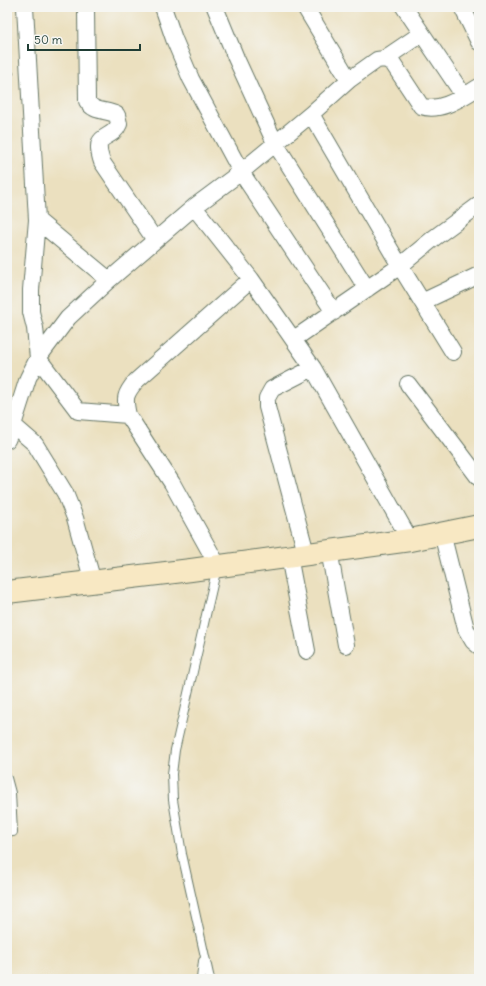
<svg xmlns="http://www.w3.org/2000/svg" width="486" height="986" font-family="Delius,sans-serif">
	<rect width="100%" height="100%" fill="#f6f6f2"/>
	<filter id="ink" filterUnits="userSpaceOnUse"><feTurbulence type="fractalNoise" baseFrequency=".025" numOctaves="2"/><feDisplacementMap in="SourceGraphic" scale="8" xChannelSelector="R" yChannelSelector="G"/><feConvolveMatrix kernelMatrix="1 2 1 2 8 2 1 2 1" color-interpolation-filters="sRGB"/></filter>
	<filter id="wash" filterUnits="userSpaceOnUse"><feTurbulence type="fractalNoise" baseFrequency=".012" numOctaves="4" result="noise"/><feDisplacementMap in="SourceGraphic" scale="16" xChannelSelector="R" yChannelSelector="G"/><feGaussianBlur stdDeviation="0.9" result="paint"/><feColorMatrix in="noise" values="0 0 0 0 0 0 0 0 0 0 0 0 0 0 0 0 0 1.4 0 .05"/><feComposite in="paint" operator="in"/></filter>
	<g filter="url(#wash)">
		<rect width="100%" height="100%" fill="#ebe0bf"/>
	</g>
	<g filter="url(#ink)">
		<g fill="none" stroke-linecap="round" stroke-linejoin="round">
			<defs>
				<path id="lane" d="M7,778L11,793L13,832
					M201,979L203,961
					M210,979L182,854L173,800L172,774L175,750L217,567"/>
				<path id="street" d="M25,7L37,220L31,290V312L35,328L38,358L78,411L128,415
					M86,7L87,101C94,113 106,109 117,115L119,124C112,142 91,130 102,162L155,240
					M163,7L174,39L191,79L241,172L334,312
					M215,7L236,58L275,143L367,289
					M305,7L349,80
					M404,7L464,96
					M462,7L479,42
					M384,59L421,34
					M311,114L400,266L453,352
					M194,207L251,279L313,368L410,540
					M37,220L109,280
					M422,302L479,275
					M294,339L400,266L434,238L479,205
					M408,384L479,478
					M13,425L35,444L65,493L75,518L93,582
					M7,440L13,425L28,378L38,358L68,318L109,280L194,207L241,172L311,114L349,80L377,60L384,59L392,62L421,106C441,113 462,97 479,87
					M442,533L466,629L473,641L479,646
					M329,550L346,645
					M306,553L267,407V398L272,389L313,368
					M289,556L307,651
					M218,566L172,483L128,415C124,398 125,394 136,381L251,279"/>
				<path id="secondary" d="M7,592L191,570L410,540L479,526"/>
			</defs>
			<!-- lane casing -->
			<use href="#lane" stroke="#667665" stroke-width="10"/>
			<!-- street casing -->
			<use href="#street" stroke="#667665" stroke-width="18"/>
			<!-- secondary casing -->
			<use href="#secondary" stroke="#667665" stroke-width="24"/>
			<!-- path -->
			<path stroke="#667665" stroke-width="2.5" stroke-dasharray="3 3" stroke-linecap="butt" d="M7,74L14,73"/>
			<!-- lane -->
			<use href="#lane" stroke="#fff" stroke-width="8"/>
			<!-- street -->
			<use href="#street" stroke="#fff" stroke-width="16"/>
			<!-- secondary -->
			<use href="#secondary" stroke="#f8e8c3" stroke-width="22"/>
		</g>
	</g>
	<!-- margin -->
	<rect width="486" height="986" fill="none" stroke="#f6f6f2" stroke-width="24"/>
	<!-- scale -->
	<path d="M28 44v6h112v-6" fill="none" stroke="#1f3d34" stroke-width="2"/>
	<text x="34" y="44" font-size="12" fill="#1f3d34" stroke="#f6f6f2" stroke-width="3" paint-order="stroke">50 m</text>
</svg>
